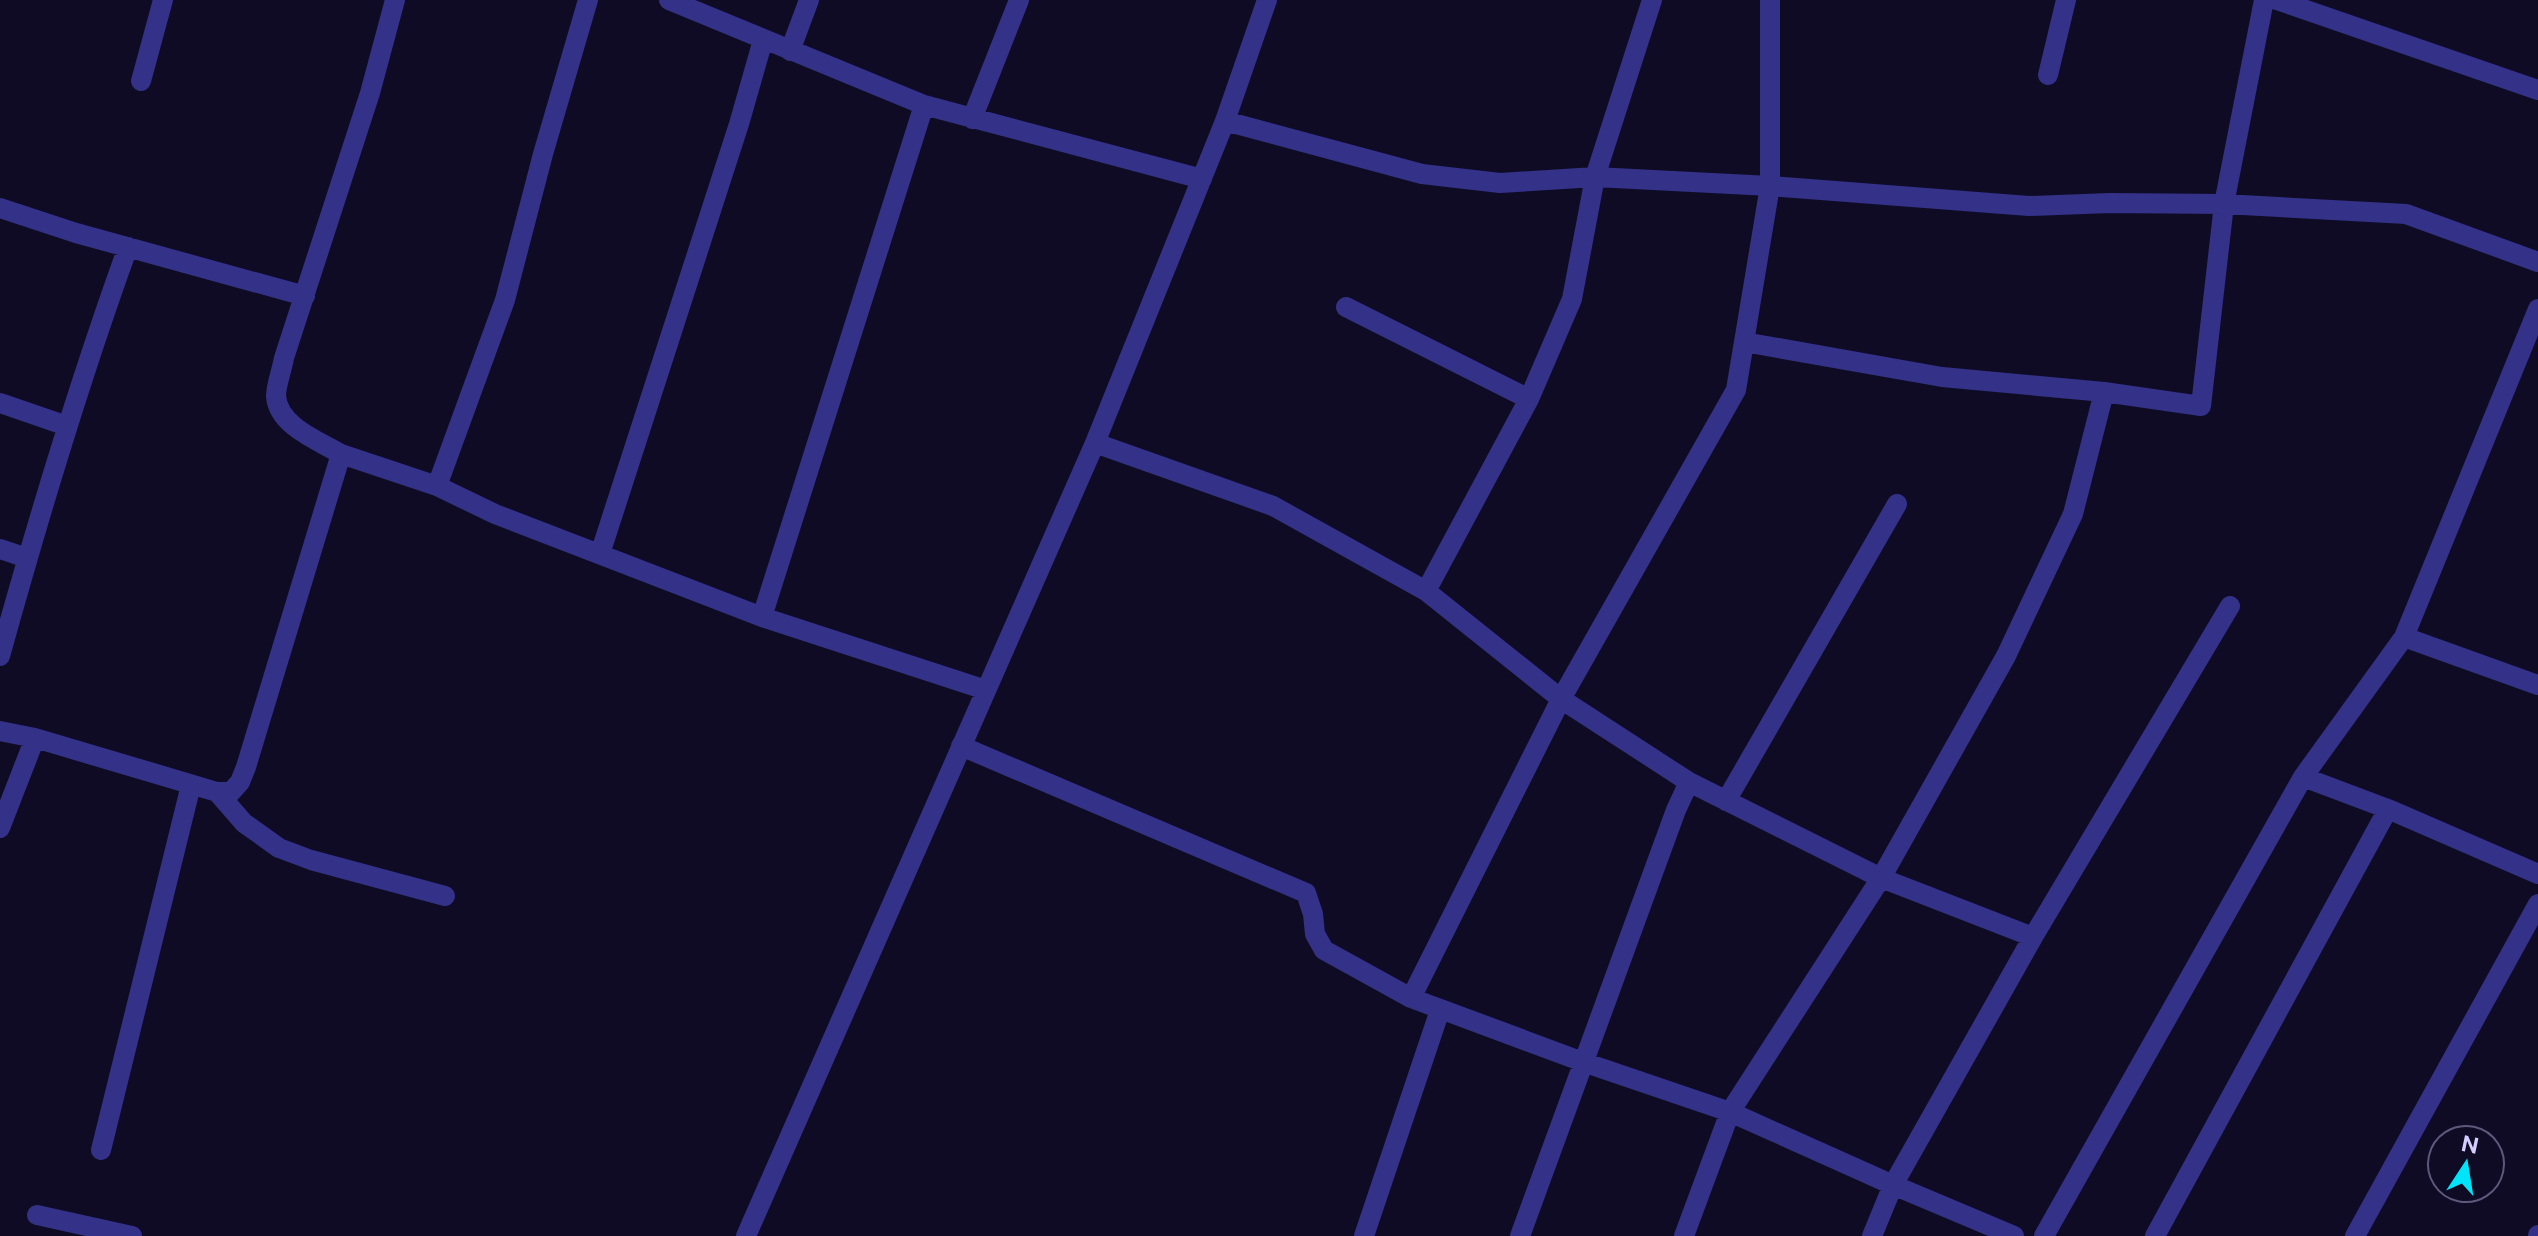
<svg xmlns="http://www.w3.org/2000/svg" width="2538" height="1236" font-family="'Public Sans',sans-serif">
	<rect width="100%" height="100%" fill="#0f0b24"/>
	<g fill="none" stroke-linecap="round" stroke-linejoin="round">
		<!-- street -->
		<path stroke="#333188" stroke-width="20" d="M588,0L543,154L505,300L437,486L495,514L762,617L986,690
			M669,0L924,105L1202,179
			M1652,0L1595,177L1770,186V0
			M2277,0L2538,90
			M790,51L809,0
			M2048,75L2066,0
			M141,81L163,0
			M972,119L1019,0
			M1225,121L1422,174L1500,183L1595,177L1572,299L1529,399L1426,591
			M0,208L76,233L305,296
			M1346,307L1529,399
			M2538,309L2404,637L2538,685
			M1744,342L1942,377L2104,392L2201,406L2224,204L2264,0
			M0,403L67,426
			M1095,443L1273,506L1426,591L1561,699L1689,782L1881,878L1730,1112L1684,1236
			M341,454C319,441 278,426 276,396C276,385 282,370 284,358L370,93L395,0
			M0,549L27,558
			M600,554L739,124L763,40
			M762,617L924,105
			M0,656C38,519 79,382 128,247
			M0,731L35,738L217,792H231L240,782L246,767L341,454L437,486
			M961,746L1306,893L1313,914L1315,934L1324,950L1411,998L1583,1062L1730,1112L1893,1185L2014,1236
			M2303,777L2404,637
			M217,792L244,823L279,848L311,860L445,896
			M1726,801L1897,504
			M0,828L35,738
			M2033,937L1881,878L2006,656L2073,514L2104,392
			M1411,998L1561,699L1736,390L1770,186L2029,206L2110,203L2224,204L2406,214L2538,262
			M101,1150L191,785
			M37,1215L132,1236
			M746,1236L1095,443L1225,121L1267,0
			M1364,1236L1440,1010
			M1520,1236L1676,810L1689,782
			M1872,1236L1893,1185L2033,937L2230,606
			M2044,1236L2303,777L2388,809L2538,874
			M2155,1236L2388,809
			M2355,1236L2538,904
			M2538,1236V1235"/>
	</g>
	<!-- north arrow -->
	<g transform="translate(2466 1164) rotate(12)"><circle r="38" fill="#0f0b24" stroke="#5d597c" stroke-width="2"/>
	<path d="M0-6L14 30L0 20L-14 30Z" fill="#00e4f9"/>
	<text y="-12" font-size="22" font-weight="bold" text-anchor="middle" fill="#d3ceff">N</text>
	</g>
</svg>
